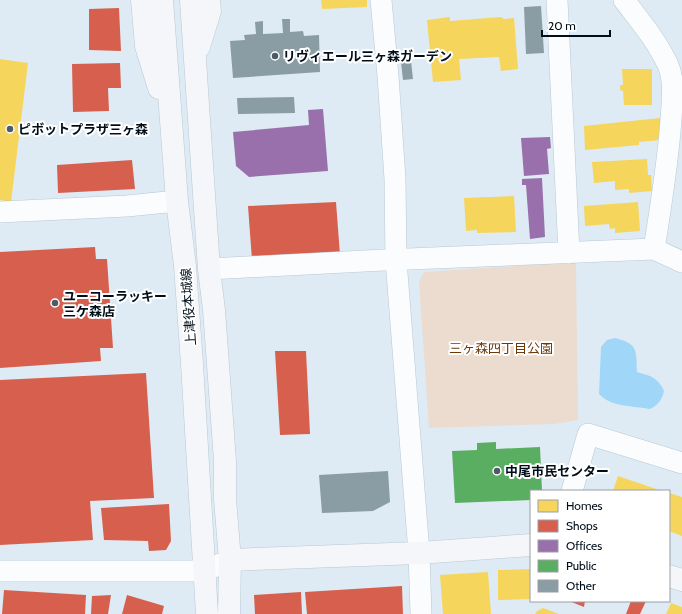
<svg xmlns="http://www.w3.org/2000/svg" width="682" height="614" font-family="Cabin,'Noto Sans JP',sans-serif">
	<rect width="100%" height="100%" fill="#deebf4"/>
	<!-- green -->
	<path fill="#ecdcd0" d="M576,262L578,420L555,424L429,428L419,281L424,272Z"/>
	<!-- water -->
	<path fill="#a0d7f8" d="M615,338C639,344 636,351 637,372C650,376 658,377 664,391C662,400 658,405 650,409C633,406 611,407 599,394L601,347L607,340Z"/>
	<!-- homes -->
	<path fill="#f6d55c" d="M321,0H367V7L322,9Z
		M450,17V21L501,17L504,19L514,18L518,69L501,71L499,57L459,59L461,80L433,82L427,20Z
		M0,59L28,63L11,202L0,200Z
		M622,69H652V105H624L623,91L620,90V85H623Z
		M660,118L661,140L639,142V145L585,150L584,126Z
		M647,159L648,175H651L652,191L629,193V189L615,190V181L594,183L592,162Z
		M514,196L516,232L477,233V230L466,231L464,198Z
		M638,202L640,231L615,233V228L610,229L609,224L585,226L584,206Z
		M618,476L662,491H613Z
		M669,493L682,497V536L669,531Z
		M531,569V599L498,600V570Z
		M488,572L491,614H443L440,575Z
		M671,603L682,607V614H666Z
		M543,608L559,614H535L537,611Z"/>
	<!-- shops -->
	<path fill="#d6604d" d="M119,8L121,51L89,50V9Z
		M120,63L121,88H108L109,111L73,112L72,64Z
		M132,160L135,189L58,193L57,165Z
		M336,202L340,255L252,260L248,206Z
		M95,247L96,259H107L113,348H100L101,361L0,368V252Z
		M275,351H306L310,434L280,435Z
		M146,373L154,498L90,501L93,540L0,545V380Z
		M169,504L171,541L166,550L149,551L148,541L104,540L101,508Z
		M402,586L403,614H307L305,592Z
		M4,590L86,595L85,614H2Z
		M301,592L302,614H255L254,595Z
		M111,595L108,614H91L92,596Z
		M127,595L164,606L162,614H122Z
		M569,601H585L584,607Z
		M631,601H646L640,614H626Z"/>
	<!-- offices -->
	<path fill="#9970ab" d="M323,109L328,171L249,177L236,166L233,132L309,125L308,110Z
		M550,137L551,148L547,149L549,174L524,176L521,138Z
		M542,178L545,237L530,239L526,185H522V179Z"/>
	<!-- public -->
	<path fill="#5aae61" d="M496,442V449L540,447L542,491H531V500L455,503L452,451L477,450V443Z"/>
	<!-- building -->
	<path fill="#8a9da5" d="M541,6L544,53L526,54L524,7Z
		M282,19H290V32L303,31L304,36L319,35L320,72L233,78L230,41L245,40L244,35L256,34L255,22L263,21V34L283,33Z
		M411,61L413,79L403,80L401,62Z
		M294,97L295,113L238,114L237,98Z
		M388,471L390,502L373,511L322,513L319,475Z"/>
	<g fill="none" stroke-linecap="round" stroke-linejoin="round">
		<defs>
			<path id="street" d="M381,0L388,76L395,179L396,260L419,553L421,614
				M557,0L569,253
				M624,0C640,21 657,41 668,65C675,80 672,104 671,119C668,163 661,206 654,249
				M0,212L127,206L177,201
				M209,269L384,260L654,249L682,262
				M572,491L588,434L682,463
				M0,571H204L230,560"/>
			<path id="secondary" d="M142,0L146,46L159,88
				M162,0L177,201L185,266L192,364L207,614
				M191,0L209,269L214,310L225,461V499L230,560L229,614
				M199,47L210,11L209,0
				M230,560L419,553L531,545
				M669,576L682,580"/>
		</defs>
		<!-- street casing -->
		<use href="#street" stroke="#b8c8d3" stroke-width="22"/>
		<!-- secondary casing -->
		<use href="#secondary" stroke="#b8c8d3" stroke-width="23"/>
		<!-- street -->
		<use href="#street" stroke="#fafcfd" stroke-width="21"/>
		<!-- secondary -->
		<use href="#secondary" stroke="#f4f6f9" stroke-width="22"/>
	</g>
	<!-- markers -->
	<g fill="#4e5b66" stroke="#fff" stroke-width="1.5">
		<circle cx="275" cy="56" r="4"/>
		<circle cx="10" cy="129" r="4"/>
		<circle cx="55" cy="303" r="4"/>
		<circle cx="497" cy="471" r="4"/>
	</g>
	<g text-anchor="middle" stroke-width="4" stroke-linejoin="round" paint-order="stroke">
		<!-- poi labels -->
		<g font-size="13" font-weight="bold" fill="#000e1a" stroke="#fff" text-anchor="start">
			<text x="283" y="61">リヴィエール三ヶ森ガーデン</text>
			<text x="18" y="134">ピボットプラザ三ヶ森</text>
			<text x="63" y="301">ユーコーラッキー<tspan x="63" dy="15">三ケ森店</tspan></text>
			<text x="505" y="476">中尾市民センター</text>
		</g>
		<!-- street labels -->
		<g font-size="13" fill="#000e1a" stroke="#fff">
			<text transform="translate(188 307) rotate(-94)" y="5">上津役本城線</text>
		</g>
		<!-- park labels -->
		<g font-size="13" fill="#6b380a" stroke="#fff">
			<text x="501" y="353">三ヶ森四丁目公園</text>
		</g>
	</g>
	<!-- legend -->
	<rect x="530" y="490" width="140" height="112" fill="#ffffff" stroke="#999fa3"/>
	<rect x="538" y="500" width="20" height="12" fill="#f6d55c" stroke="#999fa3"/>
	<text x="566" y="510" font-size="12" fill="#000e1a">Homes</text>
	<rect x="538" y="520" width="20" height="12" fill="#d6604d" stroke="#999fa3"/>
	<text x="566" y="530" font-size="12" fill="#000e1a">Shops</text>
	<rect x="538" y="540" width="20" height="12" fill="#9970ab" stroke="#999fa3"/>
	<text x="566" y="550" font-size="12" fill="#000e1a">Offices</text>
	<rect x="538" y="560" width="20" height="12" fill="#5aae61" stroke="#999fa3"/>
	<text x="566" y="570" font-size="12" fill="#000e1a">Public</text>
	<rect x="538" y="580" width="20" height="12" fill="#8a9da5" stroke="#999fa3"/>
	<text x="566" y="590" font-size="12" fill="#000e1a">Other</text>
	<!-- scale -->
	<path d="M542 30v6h68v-6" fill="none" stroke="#000e1a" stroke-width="2"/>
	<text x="548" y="30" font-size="12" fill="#000e1a" stroke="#ffffff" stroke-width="3" paint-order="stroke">20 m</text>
</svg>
